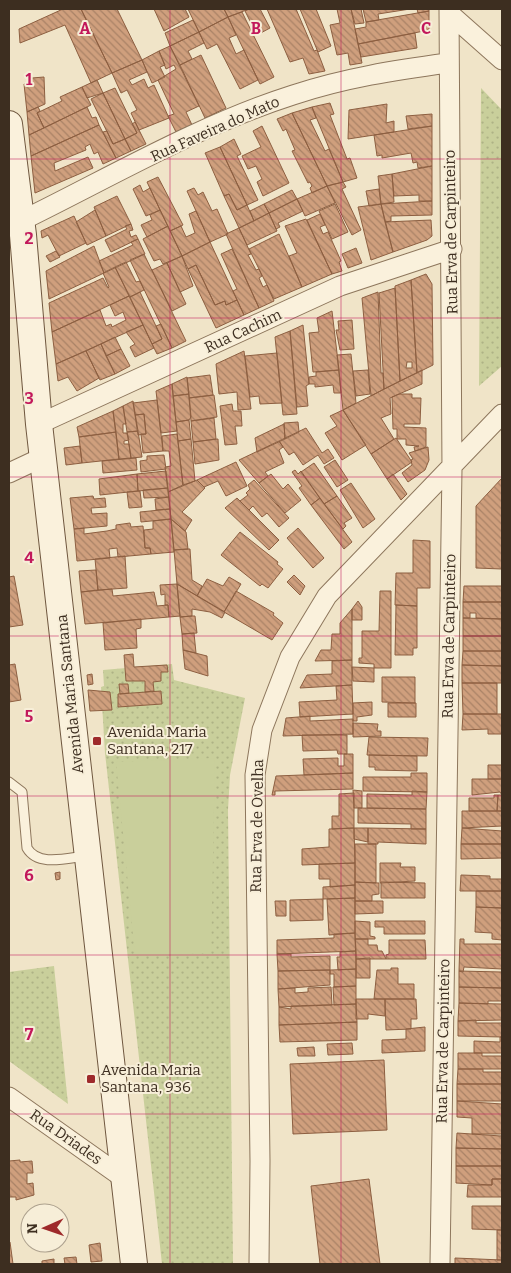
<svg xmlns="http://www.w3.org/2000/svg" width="511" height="1273" font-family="Bitter,serif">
	<defs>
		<pattern id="grass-dots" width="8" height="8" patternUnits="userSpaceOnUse" patternTransform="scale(1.25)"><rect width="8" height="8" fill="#c9cf9b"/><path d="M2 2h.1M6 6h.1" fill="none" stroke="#aeb285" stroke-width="1.8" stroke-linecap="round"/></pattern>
		<pattern id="building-back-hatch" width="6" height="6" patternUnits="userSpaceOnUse" patternTransform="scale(1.25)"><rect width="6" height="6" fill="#cf9f7d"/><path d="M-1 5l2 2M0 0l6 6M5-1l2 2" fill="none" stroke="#a98266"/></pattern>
	</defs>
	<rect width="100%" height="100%" fill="#f0e4c8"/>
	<!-- grass -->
	<path fill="url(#grass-dots)" d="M481,88L502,110V366L479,386Z
		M172,664L174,680L245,698L230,775L228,810L233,1264H162L105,753L101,687L104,686L103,670Z
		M54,966L68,1104L9,1061V972Z"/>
	<!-- garden -->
	<path fill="#c9cf9b" d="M215,758L211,953L135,956L116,762Z"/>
	<!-- building -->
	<path fill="url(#building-back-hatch)" stroke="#8d5f41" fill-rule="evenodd" d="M63,9H81L112,73L91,83L65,25L20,43L19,29Z
		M81,9H117L142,60L112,73Z
		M154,9H185L189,17L164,31Z
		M188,9H224L228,17L199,32Z
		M224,9H249L228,17Z
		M249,9H260L270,28L257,35L245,11Z
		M267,9H296L314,51L317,50L325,71L309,74L303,58L290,62Z
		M300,9H316L331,46L318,52Z
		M337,9H351L362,63L350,65L348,53L337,55L330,25L340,23Z
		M351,9H361L364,23L355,24Z
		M363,9H410L378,14L379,20L366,22Z
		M417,9H429V11L418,13Z
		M429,11V30L358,44L355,29L366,27V22Z
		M242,12L274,77L260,84L228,17Z
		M228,17L236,35L229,38L236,54L244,50L258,80L240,89L217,44L207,49L199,32Z
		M193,20L199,32L170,46L165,33Z
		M199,32L204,43L188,51L192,59L180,65L170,46Z
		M415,33L417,48L361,57L358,44Z
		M170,46L199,106L186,112L192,125L176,132L168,116L174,114L158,80L176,69L174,65L166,69L159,51Z
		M159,51L165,65L160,67L165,77L152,83L142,60Z
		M201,55L226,108L205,118L180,65Z
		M142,60L147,72L129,80L132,85L144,79L148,88L154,85L169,118L139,130L131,113L137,110L127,90L121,93L112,73Z
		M44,77L45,104L27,112L24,84H31L32,78Z
		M97,80L103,93L87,98L82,87Z
		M82,87L91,105L44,128L37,113L62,101L60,97Z
		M115,88L137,133L125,139L103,93Z
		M103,93L125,139L113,144L91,99Z
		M330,103L334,114L330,115L347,159L350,158L357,178L343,182L312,107Z
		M387,104L386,123L394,121V132L348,139L349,110Z
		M38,107L40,111L37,113L44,128L29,135L27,112Z
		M87,107L92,118L96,117L99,125L31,156L29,135Z
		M312,107L316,118L310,120L325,151L329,149L343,182L327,186L292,113Z
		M292,113L327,186L312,193L310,188L312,186L310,182L308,183L292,151L295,150L286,129L283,131L277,119Z
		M432,114V126L408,129L406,116Z
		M135,122L146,144L131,151L125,139L137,133L132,124Z
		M99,125L116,158L103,164L98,152L94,154L90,144L85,147L86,150L54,163L55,171L88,157L93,168L35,193L31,156Z
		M262,126L289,183L263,196L257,182L262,179L256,166L248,169L242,156L261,147L253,131Z
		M432,126V166L418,168L417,162L413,163L411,153L382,158V155L377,156L374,135Z
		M107,131L113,144L125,139L131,151L116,158L103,132Z
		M234,139L241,154L237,156L258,200L247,205L220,147Z
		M220,147L247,205L237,210L229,194L224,196L206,155L205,153Z
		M432,166V201H419V195L394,196L392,174Z
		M392,174L394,202L381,204L378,176Z
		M158,177L183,225L170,231L147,182Z
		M343,182L346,187L342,189L361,230L352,235L327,186Z
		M140,185L143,192L150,188L160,210L146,216L133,189Z
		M327,186L335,203L305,216L297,199Z
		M194,188L198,195L203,192L212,211L217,209L228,234L210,242L187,191Z
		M379,189L381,204L369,206L366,191Z
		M292,190L297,199L269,213L264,204Z
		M229,194L237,210L247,205L254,221L239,228L224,196Z
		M117,196L131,224L106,236L94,207Z
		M297,199L303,211L278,223L280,227L276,229L269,213Z
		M432,201V215L391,216V221L385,222L381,204Z
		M264,204L269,213L254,221L250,211Z
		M335,204L348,232L332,239L319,211Z
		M381,204L393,252L371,260L358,207Z
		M95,210L106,236L87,245L76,222Z
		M160,210L168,226L147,237L141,225L152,220L150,215Z
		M196,211L210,242L182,256L170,231L181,226L186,237L195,233L189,214Z
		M269,213L277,231L247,245L239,228Z
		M320,214L325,225L320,227L323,234L328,232L341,261L339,262L342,271L332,274L307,220Z
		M74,216L86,243L59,256L48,235L42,238L41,231Z
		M306,219L332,274L302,287L289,256L297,253L285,226Z
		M431,220L432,236L427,240L393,252L385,222Z
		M131,224L133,230L129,231L131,237L136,235L138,239L111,252L105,240L127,229L125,226Z
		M168,226L182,256L163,264L160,259L154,261L143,239Z
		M239,228L251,254L248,255L256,270L259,269L262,276L259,278L263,287L267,285L274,301L259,308L226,234Z
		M279,234L302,287L274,299L249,249Z
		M138,239L145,254L104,273L99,261L133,245L131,242Z
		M210,242L237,300L226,305L225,301L215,305L196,265L188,269L182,256Z
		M94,246L104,273L49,299L46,271Z
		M356,248L362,263L348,268L342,254Z
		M232,249L259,308L244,315L233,291L237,289L221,254Z
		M56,251L60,257L50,262L46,256Z
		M144,254L186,341L172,348L130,260Z
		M182,256L193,286L180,292L167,263Z
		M126,262L136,282L140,281L144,290L130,297L115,267Z
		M167,263L186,304L172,311L152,270Z
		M196,265L215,305L225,301L226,305L237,300L244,315L216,328L188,269Z
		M115,267L129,296L52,332L49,303L103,278L108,288L109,287L103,273Z
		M426,274L432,284L433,365L417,373L411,280Z
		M411,280L417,373L400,381L395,286ZM407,362H412V368H406Z
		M395,288L400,381L384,389L379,293Z
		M140,292L162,339L152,344L130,297Z
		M378,292L381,373H383L384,389L371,396L362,298Z
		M129,296L143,325L56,364L52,332L100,310L106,326L111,324L112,327L126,320L123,312L115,316L110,305Z
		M332,311L339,370L313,372L309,333L319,332L317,318Z
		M352,320L354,349L340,350L336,330H339L338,321Z
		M161,324L172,348L157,354L152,344L162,339L156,326Z
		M143,325L154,348L135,357L130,347L135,344L126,332Z
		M303,325L309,384L306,386L308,406L297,407L290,331Z
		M290,331L297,414L283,415L275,337Z
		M115,337L121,349L106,356L101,344Z
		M101,344L115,374L100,380L86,351Z
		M121,349L130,366L115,374L106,356Z
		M86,351L99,378L77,391L68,377L58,381L56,364Z
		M244,351L251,409L238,410L237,392L219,394L216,364Z
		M277,353L282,403L260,404L259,396L250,397L245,356Z
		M351,354L356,403L343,410L337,355Z
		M339,370L341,393H334L333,385L315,387V384H309V377L316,376V372Z
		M368,370L370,394L356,396L353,371Z
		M422,370V384L390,398L391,414L381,418L394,439L371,454L343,410Z
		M210,375L213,395L189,398L187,378Z
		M187,377L189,394L173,396L172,384Z
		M172,384L177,431L161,433L156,391Z
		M189,394L191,417L189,420L176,422L173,396Z
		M399,394H412V398H421L420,424H404V427L426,428V447L415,451L414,447L419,446L406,445V439H397V429H393L392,397Z
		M214,395L217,417L191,421L189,398Z
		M157,400L163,451L143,453L141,434H146L144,414L135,415L133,403Z
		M133,401L138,431L127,432L123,406Z
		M232,404L233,411H241L242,426H235L237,444L225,445L220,406Z
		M123,406L126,424H123V433H127L129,440L124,441V444H129L131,458L119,459L113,411Z
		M343,410L366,445L342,460L325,433L337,426L330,416Z
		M113,411L116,432L79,437L77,427Z
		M144,414L146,434L138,435L135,415Z
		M214,418L216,439L193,442L191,421Z
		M189,420L191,439L178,441L176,422Z
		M298,422L299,432L285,439L284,423Z
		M284,424L285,439L257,452L255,438Z
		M306,428L322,453L328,449L334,458L324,464L318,455L303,465L294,452L289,455L279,441Z
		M138,431L142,457L131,458L127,432Z
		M116,432L119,459L82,463L79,437Z
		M177,434L183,485L168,492L165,467L171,466L169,451H163L162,436Z
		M396,438L412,462L387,479L371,454Z
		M191,439L195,481L183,485L178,441Z
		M218,439L219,460L195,464L193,442Z
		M279,441L283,447L279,450L284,463L265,472L268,476L259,483L239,460Z
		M80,446L82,463L66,465L64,448Z
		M428,447L429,460L425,470L408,482L402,473L412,465L411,460L413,459L409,453Z
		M164,455L166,469L141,472L140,461L147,460V456Z
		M136,458L137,470L103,473L102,461Z
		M335,460L348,480L337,487L324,467Z
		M236,462L247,486L226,496L218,481L204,487L197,480Z
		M314,463L337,496L324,504L301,472Z
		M295,470L298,474L301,471L320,498L311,505L299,488L302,486L292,472Z
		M166,471L168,488L138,491L137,474Z
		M137,474L138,491L100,495L99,479Z
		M271,474L283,489L288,484L301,500L285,513L259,483Z
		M393,474L407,494L401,500L387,479Z
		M502,478V569L476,568V506Z
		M197,480L205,488L182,512L192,520L185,531L171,519L168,492Z
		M254,480L289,518L279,527L267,513L262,517L253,506L249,510L240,501L248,495L246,493L250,489L248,485Z
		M351,483L375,519L363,528L340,490Z
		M168,488L169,497L144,498L143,490Z
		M138,491H140L142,507L129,508L127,492Z
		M93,496L94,499L105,498L106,507L91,508L92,514L107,513V526L74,529L70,498Z
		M337,496L352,518L344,523L346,526L343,529L324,504Z
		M169,497L170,509L156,510L155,499Z
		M237,498L279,540L269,550L225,508Z
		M320,498L352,542L344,549L311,505Z
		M170,509L171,519L141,522L140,512Z
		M171,519L174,552L151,554L150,548H145L144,530L153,529V521Z
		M171,519L186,532L188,549L174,550Z
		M130,523L131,527L143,526L145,548H150L151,554L118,557L117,548L109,549L110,558L77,561L74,529L84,528V534L107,531L116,529V525Z
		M298,528L324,558L313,568L287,538Z
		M240,532L278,562L277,564L283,569L268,588L262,584L260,586L221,555Z
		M413,540L430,541V588H417V606L395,605L396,573H413Z
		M188,549H190L192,580L202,586L197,596L177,584L174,550Z
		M125,556L127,588L98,590L95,559Z
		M96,570L98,590L81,592L79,571Z
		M294,575L305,586L300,595L287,582Z
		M14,576L23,625L9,627V577Z
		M229,577L241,584L224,612L197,596L207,579L223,586Z
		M177,584L225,612L222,618L210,612L192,609V616L180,617Z
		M177,584L180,616L169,617L168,605H165V594L161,595L160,585Z
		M464,586H502V602H463Z
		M112,589L113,596L154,592L157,606L168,605L169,617L85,624L81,592Z
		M236,591L274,613L273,615L283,623L272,640L224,612Z
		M380,591H391V668H374V664L359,663V658H362V631H379Z
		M358,601L362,607V620H352V609Z
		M463,602H502V619L476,618V613H470V618H463Z
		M396,605L417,606V648H413V655H395Z
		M352,609V660L315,661L321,650H331L332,634H340V623Z
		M192,616H195L197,633L182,634L180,617Z
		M463,618L502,619V636H463Z
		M141,619V628L136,629L137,648L105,650L103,623Z
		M194,633L196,653L183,650L182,634Z
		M463,636H502V651H463Z
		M183,650L207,656L208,676L185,669Z
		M463,651H502V666L462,665Z
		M133,654L134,667L167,665L168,672H161V681L153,682L154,691L145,692V681H126L124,655Z
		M352,660V685L300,688L307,675L332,674V661Z
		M15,664L21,700L9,702V665Z
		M462,665L502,666V683H462Z
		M352,667L374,668V682L353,681Z
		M92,674L93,684L88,685L87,675Z
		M382,677H415V703L382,702Z
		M462,683H497V714H463Z
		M119,684H128L129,693L120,694Z
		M352,685L353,714L300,717L299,702L337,700L336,686Z
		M88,690L110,692L112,710L90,711Z
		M161,691L162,704L118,707V694Z
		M372,702V715L357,717V721H353V703Z
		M388,703H416V717H388Z
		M463,714H502V734H488V729L462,730Z
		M310,716V721L353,719V734L283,736L286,718Z
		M353,723L378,724L377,731H381V736L353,737Z
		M302,735H347V754H338L337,750L303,751Z
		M369,737L428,738L427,756L367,755Z
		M344,754H353V773L304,775L303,759L338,758V766H344Z
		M369,755L417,756V771L375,770V767H369Z
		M488,765H502V779H488Z
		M353,773V789L275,791V795H272L276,776Z
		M411,773H427V792L363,791V777H411Z
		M472,779H502V795L500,792L472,795Z
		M353,790L362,791V808H354Z
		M412,791L427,792L426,809L367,808V794L412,795Z
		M354,793V828L332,829V816H339V794Z
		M494,795H498L497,811H469V798H494Z
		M498,795H502V811H497Z
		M358,808L426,809V829H411V824L358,823Z
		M462,811H502V826L462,828Z
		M354,828H368V842L354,839Z
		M354,828L355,863L302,865V849L329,847V829Z
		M368,828L426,829V844L378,842V844H368Z
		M462,828L502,831V844H461Z
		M355,844H376V883L355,882Z
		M461,844H502V858L461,859Z
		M355,863V885L330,887V879H319V864Z
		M380,863H401L400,867H415V881L380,883Z
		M60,872V879L56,880L55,873Z
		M461,875L490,876V879H502V891H460Z
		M355,882L379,883V894L372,895V901H355Z
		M381,882L425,883V898H381Z
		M355,885V898L323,899V887Z
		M476,891H502V908L476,907Z
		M355,898V933L329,935L327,899Z
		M323,899V920L290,921V900Z
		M275,901H286V916H276Z
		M355,901H383V913L355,914Z
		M476,907L502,908V940L492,939V933L475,932Z
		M355,921L370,922V936L375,937V939H355Z
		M375,921H425V934H384V927H375Z
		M355,933L356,951L277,954V940L334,938V934Z
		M355,939H368V945H377L378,951H382L386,959H356Z
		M460,939H464V944H502V969L464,967L463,972L459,971Z
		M389,940H425L426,959H386V955L389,954Z
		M356,951V969L338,970L337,957H340V952Z
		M277,954H291V957L330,956V970L278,971Z
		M370,958V978H356V959Z
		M391,968H398V984H414V999H374L377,970H391Z
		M356,969V986L334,987V974H330V970Z
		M330,970V985L278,989V971Z
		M459,971L502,972V988L459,987Z
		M356,986V1004L334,1005L333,987Z
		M331,987L332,1005L279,1007L278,989L295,988V993L308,992V988Z
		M459,987L502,988V1001H488V1004L459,1003Z
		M356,999H385V1016L368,1014V1019H356Z
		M385,999H416L417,1019H411V1029L386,1030Z
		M459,1003L502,1004V1020L458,1021Z
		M356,1004L357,1022L279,1025V1007L291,1009V1006Z
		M476,1020V1023H502V1037L458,1036V1021Z
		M357,1022V1040L280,1042L279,1025Z
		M425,1027V1051L382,1053V1040L406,1039V1029Z
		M500,1037H502V1053H474V1041L500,1042Z
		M352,1043L353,1054L328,1055L327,1044Z
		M314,1047L315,1056H298L297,1048Z
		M458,1053H482V1056H502V1069H458Z
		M384,1060L387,1130L293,1134L290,1064Z
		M458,1069H483V1072H502V1084H457Z
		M457,1084H502V1101H457Z
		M457,1101L502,1104V1134H472V1118L457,1117Z
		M457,1133L501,1136L502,1134V1149L456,1148Z
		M456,1148L502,1149V1166H456Z
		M20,1160V1162L32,1161L33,1173H27V1184L33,1183L34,1195L16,1200V1197H9V1161Z
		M456,1166H502V1179H492V1185L456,1183Z
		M369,1179L380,1264H320L311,1186Z
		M492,1179H502V1197H467L468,1185H492Z
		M472,1206H502V1230L472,1229Z
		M497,1230H502V1260H497Z
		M9,1242H10L13,1264H9Z
		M100,1243L102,1261L91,1262L89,1245Z
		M76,1257L77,1264H63H65L64,1258Z
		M455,1258L502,1260V1264H455Z
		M54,1259V1264H42V1261Z"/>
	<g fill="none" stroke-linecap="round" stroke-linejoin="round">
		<defs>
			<path id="lane" d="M9,782L22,792L27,848C38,867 67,858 86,856"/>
			<path id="street" d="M449,13L502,60
				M21,221C109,178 199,125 293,95C344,78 396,70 448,63
				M39,424L340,286L452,249
				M9,473L43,457
				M9,1097L122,1177
				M259,1264L260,1161L255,775L262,730L290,657L327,596L502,414
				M440,1264L452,469L449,9"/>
			<path id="secondary" d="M9,124L23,235L39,424L134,1264"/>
		</defs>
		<!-- lane casing -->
		<use href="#lane" stroke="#8d765c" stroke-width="11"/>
		<!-- street casing -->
		<use href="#street" stroke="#8d765c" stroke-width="21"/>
		<!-- secondary casing -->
		<use href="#secondary" stroke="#6f573f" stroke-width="28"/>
		<!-- lane -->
		<use href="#lane" stroke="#faf1dc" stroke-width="9"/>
		<!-- street -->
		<use href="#street" stroke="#faf1dc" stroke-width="19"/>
		<!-- secondary -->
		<use href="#secondary" stroke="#faf1dc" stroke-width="26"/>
	</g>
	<!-- grid -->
	<path fill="none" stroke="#c2185b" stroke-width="1" stroke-opacity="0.55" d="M170,9V1264M341,9V1264M9,159H502M9,318H502M9,477H502M9,636H502M9,796H502M9,955H502M9,1114H502"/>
	<!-- markers -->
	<g fill="#9e2a2b" stroke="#f7eed8" stroke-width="2">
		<rect x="92" y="736" width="10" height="10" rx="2.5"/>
		<rect x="86" y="1074" width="10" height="10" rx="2.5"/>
	</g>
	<g text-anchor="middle" stroke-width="4" stroke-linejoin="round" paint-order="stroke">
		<!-- street labels -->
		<g font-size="15" fill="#3d2e20" stroke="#f7eed8">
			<text transform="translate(215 129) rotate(-24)" y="5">Rua Faveira do Mato</text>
			<text transform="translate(451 232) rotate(-91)" y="5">Rua Erva de Carpinteiro</text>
			<text transform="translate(243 331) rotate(-25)" y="5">Rua Cachim</text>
			<text transform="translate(449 636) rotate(-89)" y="5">Rua Erva de Carpinteiro</text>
			<text transform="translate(70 694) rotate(-96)" y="5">Avenida Maria Santana</text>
			<text transform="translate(257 826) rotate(-89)" y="5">Rua Erva de Ovelha</text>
			<text transform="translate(443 1041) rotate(-89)" y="5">Rua Erva de Carpinteiro</text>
			<text transform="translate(66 1137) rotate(35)" y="5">Rua Driades</text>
		</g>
		<!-- poi labels -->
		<g font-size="15" fill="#3d2e20" stroke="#f7eed8" text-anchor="start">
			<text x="107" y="737">Avenida Maria<tspan x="107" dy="17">Santana, 217</tspan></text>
			<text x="101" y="1075">Avenida Maria<tspan x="101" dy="17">Santana, 936</tspan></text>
		</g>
	</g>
	<g font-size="16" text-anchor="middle" font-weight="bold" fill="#c2185b" stroke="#f7eed8" stroke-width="4" stroke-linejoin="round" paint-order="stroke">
		<text x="85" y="34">A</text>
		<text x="256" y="34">B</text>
		<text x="426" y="34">C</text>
		<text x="29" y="85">1</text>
		<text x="29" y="244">2</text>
		<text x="29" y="404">3</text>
		<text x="29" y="563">4</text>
		<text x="29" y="722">5</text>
		<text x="29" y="881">6</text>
		<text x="29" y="1040">7</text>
	</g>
	<!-- border -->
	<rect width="511" height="1273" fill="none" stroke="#3d2e20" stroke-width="20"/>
	<!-- north arrow -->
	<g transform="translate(45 1228) rotate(268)"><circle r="24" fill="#f7eed8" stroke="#ada18e"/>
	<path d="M0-4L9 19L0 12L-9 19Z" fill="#9e2a2b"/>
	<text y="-8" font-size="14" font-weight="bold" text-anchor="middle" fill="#3d2e20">N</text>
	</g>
</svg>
